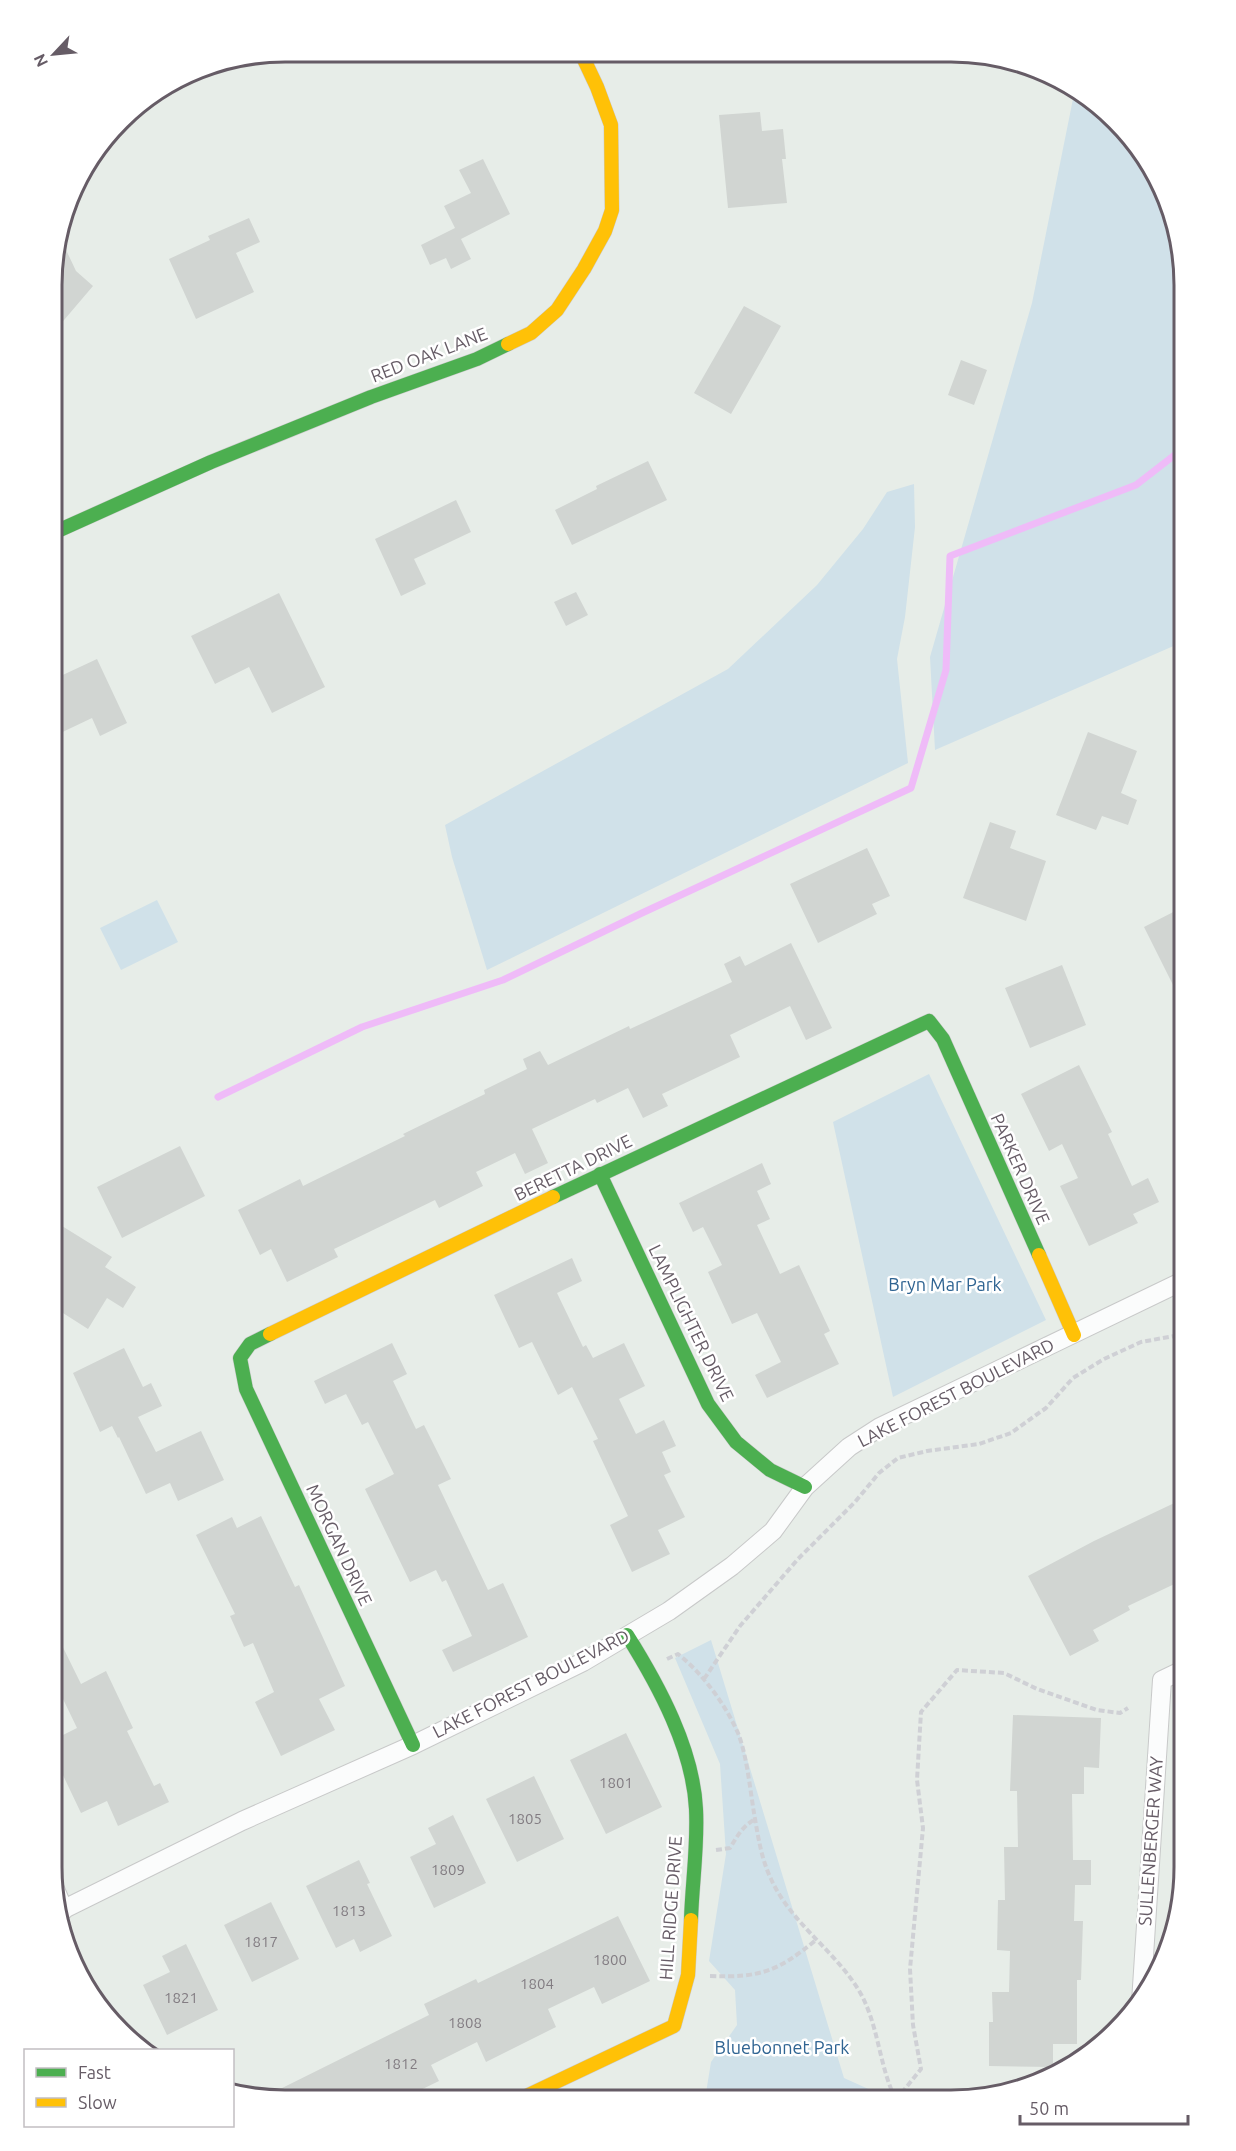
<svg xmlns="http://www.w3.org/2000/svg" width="1236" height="2151" font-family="Ubuntu,sans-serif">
	<rect width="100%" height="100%" fill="#e7ede8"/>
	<!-- green -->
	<path fill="#d0e1e9" d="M1075,89L1105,109L1146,154L1173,209L1185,284V641L935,750L930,657L1032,303Z
		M914,484L915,527L905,617L897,659L908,763L487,970L452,857L445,825L728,669L817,585L863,529L887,492Z
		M157,900L178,942L121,970L100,928Z
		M929,1074L1046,1320L893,1397L833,1122Z
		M711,1640L844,2078L893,2100L705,2099L711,2062L737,2025L735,1990L709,1961L726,1854L720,1764L675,1658Z"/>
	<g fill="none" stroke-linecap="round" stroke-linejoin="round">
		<!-- stream -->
		<path stroke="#efbbf8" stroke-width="7" d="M218,1097L362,1027L503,980L642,913L911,788L946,670L950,556L1136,485L1185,447"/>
	</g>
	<!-- building -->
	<path fill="#d1d5d2" d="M760,112L762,131L783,129L786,159H782L787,203L728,208L719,115Z
		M483,159L510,214L461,239L471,259L451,269L446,258L430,265L421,245L455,228L444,206L471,193L459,170Z
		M249,218L260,242L236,253L254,292L196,319L169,259L210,240L208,236Z
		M59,235L76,271L93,286L53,333V254Z
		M744,306L781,326L731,414L694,393Z
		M961,360L987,370L974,405L948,395Z
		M648,461L667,500L572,545L555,510L597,489L596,486Z
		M456,500L471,532L414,559L426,584L401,596L375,539Z
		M576,592L588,615L566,626L554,602Z
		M279,593L325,687L272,713L249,667L215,684L191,636Z
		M97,659L127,723L100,736L92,718L52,737V680Z
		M1088,732L1137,751L1121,793L1137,800L1128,825L1102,816L1096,830L1056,815Z
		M990,822L1016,831L1010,848L1046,861L1026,921L963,898Z
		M867,848L890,896L872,904L877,914L818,943L790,884Z
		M1185,906V1009L1144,927Z
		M791,943L832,1028L806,1040L790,1006L730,1035L740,1057L662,1094L668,1106L643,1118L628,1088L597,1103L595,1099L532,1129L548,1163L525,1174L515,1153L476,1172L483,1186L439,1208L435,1200L334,1249L338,1257L287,1282L271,1249L260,1255L238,1210L300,1179L303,1186L405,1136L403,1134L485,1094L484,1090L527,1069L523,1059L540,1051L548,1065L629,1026L630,1029L732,982L724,964L740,956L745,966Z
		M1062,965L1086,1025L1030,1048L1005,988Z
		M1079,1065L1112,1132L1108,1134L1132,1186L1148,1178L1159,1202L1133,1214L1138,1223L1089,1246L1060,1186L1078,1178L1062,1144L1049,1151L1021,1094Z
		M180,1146L205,1196L122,1238L97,1187Z
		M762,1163L771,1184L757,1191L770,1219L757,1225L780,1274L799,1265L830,1331L824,1334L839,1364L767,1398L755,1375L781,1362L757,1313L732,1324L708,1272L722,1265L703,1227L693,1232L679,1203Z
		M62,1226L112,1257L105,1267L136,1287L123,1308L107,1298L88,1329L52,1306V1271L62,1255L52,1249V1243Z
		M572,1258L582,1281L557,1293L583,1347L586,1345L593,1358L624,1343L645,1386L619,1399L636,1434L664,1420L676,1446L662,1452L671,1472L664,1475L685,1517L658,1530L670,1554L632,1572L610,1525L628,1516L593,1441L598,1439L572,1387L558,1395L532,1342L519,1348L494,1295Z
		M392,1343L407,1374L393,1381L416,1429L424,1425L451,1479L438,1485L488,1590L503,1583L528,1637L453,1672L442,1650L472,1636L446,1580L442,1582L436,1570L410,1582L365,1489L394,1474L368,1422L362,1425L346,1394L325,1404L314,1381Z
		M124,1348L143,1387L151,1383L162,1406L138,1417L156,1452L201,1431L224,1480L178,1501L170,1483L146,1494L119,1437L118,1438L112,1426L100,1432L73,1373Z
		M1185,1498V1579L1128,1606L1130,1610L1093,1630L1099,1641L1070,1656L1028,1576L1094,1541Z
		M261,1516L295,1587L299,1585L345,1686L319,1699L335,1730L281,1756L255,1702L274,1692L253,1643L244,1647L230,1616L235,1614L196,1535L232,1517L237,1528Z
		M51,1623L81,1684L106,1671L133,1728L127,1731L154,1786L160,1783L169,1802L118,1826L107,1801L81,1813L51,1750V1741L77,1728L51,1674Z
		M1013,1715L1101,1718L1099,1768L1084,1767V1794H1072L1073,1860H1091V1885H1075L1074,1921H1083L1081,1980H1077V2044H1053V2067L989,2066V2022H993L992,1992H1009L1010,1951L997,1950L998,1900H1005L1004,1847H1018L1017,1791H1010Z
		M626,1733L662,1807L606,1834L570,1760Z
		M534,1776L564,1839L517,1862L486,1799Z
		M453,1815L486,1883L434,1908L410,1857L436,1844L428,1828Z
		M359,1860L370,1883L367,1884L392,1936L360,1952L354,1939L336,1948L306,1886Z
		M271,1902L299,1959L252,1982L224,1925Z
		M618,1916L650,1981L602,2004L594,1987L548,2009L556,2027L486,2062L477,2042L431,2065L439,2081L404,2098H262L429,2015L424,2004L476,1979L478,1983Z
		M186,1944L218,2010L167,2035L143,1985L170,1972L162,1956Z"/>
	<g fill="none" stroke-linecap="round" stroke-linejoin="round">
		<defs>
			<path id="street" d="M55,1889L64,1910
				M58,1912L242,1821L413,1745L583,1662L615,1643L669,1611L732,1566L773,1531L805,1487L849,1447L880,1427L1185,1280
				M1141,2002L1162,1680L1185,1669"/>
			<path id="fast" d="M53,533L211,462L371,397L477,359L508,344
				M600,1174L708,1404L736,1442L770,1470L805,1487
				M553,1197L929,1021L943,1039L1039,1255
				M270,1334L250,1344L240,1358L246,1389L413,1745
				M627,1635C659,1686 693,1749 696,1809C698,1846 692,1884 691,1920"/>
			<path id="slow" d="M508,344L531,333L557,310L584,269L605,231L612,210L611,125L597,87L581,53
				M1039,1255L1074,1335
				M270,1334L553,1197
				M520,2099L674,2026L688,1975L691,1920"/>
		</defs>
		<!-- street casing -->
		<use href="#street" stroke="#c8c9c9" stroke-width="20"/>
		<!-- fast casing -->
		<use href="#fast" stroke="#cbcacb" stroke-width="15"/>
		<!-- slow casing -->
		<use href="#slow" stroke="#cbcacb" stroke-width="15"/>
		<!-- path -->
		<path stroke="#cfd0d5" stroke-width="4" stroke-dasharray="6 3" stroke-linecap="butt" d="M667,1659L678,1654C703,1674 725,1704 738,1733C747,1756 750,1789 754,1813C758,1836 761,1858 771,1879C791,1923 833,1949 858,1989C879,2023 878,2064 896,2100
			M704,1679L740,1626L798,1559L855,1502L879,1473L898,1458L927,1451L979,1444L1011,1433L1046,1408L1073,1378L1104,1359L1141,1342L1185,1334
			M716,1850L730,1848C738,1835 742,1827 755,1819
			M710,1976C761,1978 778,1971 816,1940
			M896,2100L921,2069L913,2025L910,1969L923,1828L917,1780L921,1712L957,1670L1004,1673L1037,1689L1097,1710L1120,1713L1128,1708"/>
		<!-- street -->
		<use href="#street" stroke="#fbfcfc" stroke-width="18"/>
		<!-- fast -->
		<use href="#fast" stroke="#4caf50" stroke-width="14"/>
		<!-- slow -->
		<use href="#slow" stroke="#ffc107" stroke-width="14"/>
	</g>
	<g text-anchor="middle" stroke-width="5" stroke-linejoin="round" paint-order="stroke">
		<!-- number labels -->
		<g font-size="15" fill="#827c82">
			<text x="616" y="1788">1801</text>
			<text x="525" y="1824">1805</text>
			<text x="448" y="1875">1809</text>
			<text x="349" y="1916">1813</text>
			<text x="261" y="1947">1817</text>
			<text x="610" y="1965">1800</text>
			<text x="537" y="1989">1804</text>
			<text x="181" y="2003">1821</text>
			<text x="465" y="2028">1808</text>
			<text x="401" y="2069">1812</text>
		</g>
		<!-- street labels -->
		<g font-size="18" fill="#665c66" stroke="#fff">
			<text transform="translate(429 355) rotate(-21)" y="6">RED OAK LANE</text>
			<text transform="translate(573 1168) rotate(-26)" y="6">BERETTA DRIVE</text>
			<text transform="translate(1020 1169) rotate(66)" y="6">PARKER DRIVE</text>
			<text transform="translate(691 1323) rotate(64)" y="6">LAMPLIGHTER DRIVE</text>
			<text transform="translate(956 1393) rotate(-27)" y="6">LAKE FOREST BOULEVARD</text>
			<text transform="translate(339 1545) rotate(65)" y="6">MORGAN DRIVE</text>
			<text transform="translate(531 1684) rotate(-27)" y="6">LAKE FOREST BOULEVARD</text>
			<text transform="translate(1151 1841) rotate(-86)" y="6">SULLENBERGER WAY</text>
			<text transform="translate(671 1908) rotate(-86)" y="6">HILL RIDGE DRIVE</text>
		</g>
		<!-- park labels -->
		<g font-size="18" fill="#2f6492" stroke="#fff">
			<text x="945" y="1291">Bryn Mar Park</text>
			<text x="782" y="2054">Bluebonnet Park</text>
		</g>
	</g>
	<!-- crop -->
	<path d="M0 0H1236V2151H0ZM285 62H951A223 223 0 0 1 1174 285V1867A223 223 0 0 1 951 2090H285A223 223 0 0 1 62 1867V285A223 223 0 0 1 285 62Z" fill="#fff" fill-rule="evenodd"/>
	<path fill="none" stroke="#665c66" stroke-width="3" d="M285 62H951A223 223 0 0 1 1174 285V1867A223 223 0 0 1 951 2090H285A223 223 0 0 1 62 1867V285A223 223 0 0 1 285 62Z"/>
	<!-- legend -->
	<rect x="24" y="2049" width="210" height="78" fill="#ffffff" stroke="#c2bec2" stroke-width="1.5"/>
	<rect x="36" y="2068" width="30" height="9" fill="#4caf50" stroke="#c2bec2" stroke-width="1.5"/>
	<text x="78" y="2079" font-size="18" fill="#665c66">Fast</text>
	<rect x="36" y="2098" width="30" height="9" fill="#ffc107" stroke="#c2bec2" stroke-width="1.5"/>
	<text x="78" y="2109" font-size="18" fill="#665c66">Slow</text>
	<!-- north arrow -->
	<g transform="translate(54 54) rotate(244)" stroke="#ffffff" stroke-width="4.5" paint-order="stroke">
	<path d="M0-4.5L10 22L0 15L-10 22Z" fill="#665c66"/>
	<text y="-9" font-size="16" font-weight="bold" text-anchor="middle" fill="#665c66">N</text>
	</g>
	<!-- scale -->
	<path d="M1020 2115v9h168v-9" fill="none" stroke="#665c66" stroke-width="3"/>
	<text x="1029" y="2115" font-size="18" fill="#665c66" stroke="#ffffff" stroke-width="4.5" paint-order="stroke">50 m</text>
</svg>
